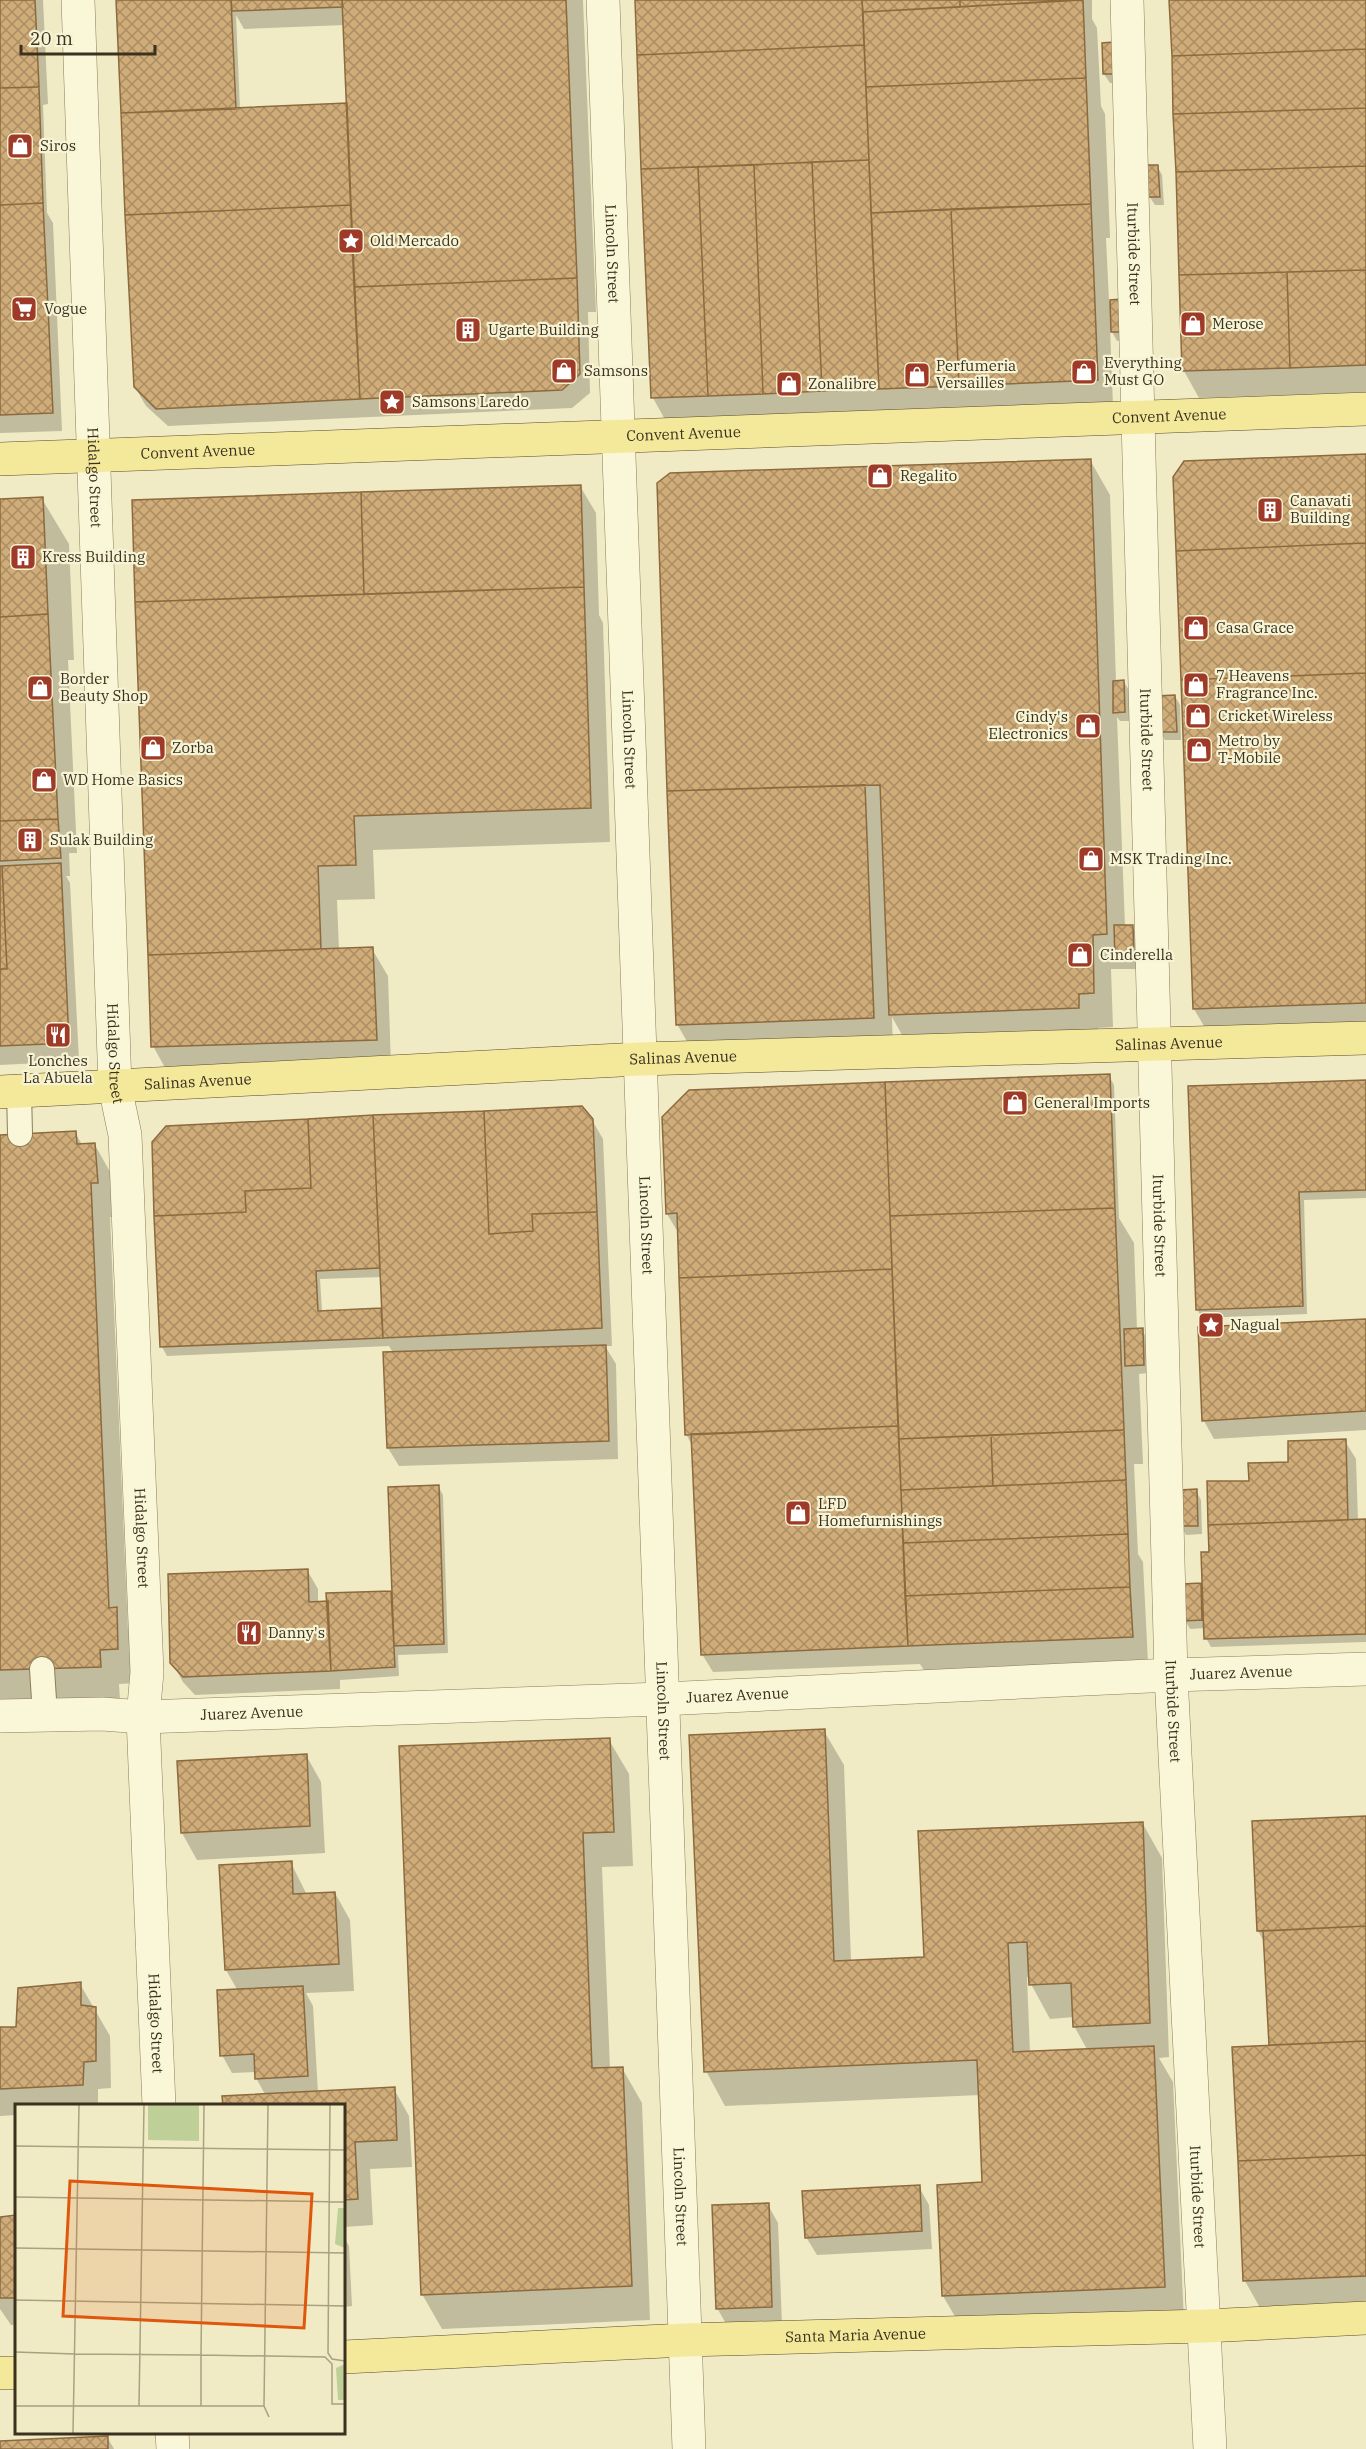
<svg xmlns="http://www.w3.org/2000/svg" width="1366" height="2449" font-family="'IBM Plex Serif',serif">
	<defs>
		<pattern id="building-cross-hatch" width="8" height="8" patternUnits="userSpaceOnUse" patternTransform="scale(1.5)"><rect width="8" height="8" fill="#d0ac79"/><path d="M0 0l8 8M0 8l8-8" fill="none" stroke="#aa8d63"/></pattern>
	</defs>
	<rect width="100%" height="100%" fill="#f0ebc5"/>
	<!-- shadow -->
	<path fill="#0003" fill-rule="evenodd" d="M0,0H43L48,104L43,105L47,213L53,223L62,431L0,433Z
		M118,0H583L596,312H588L590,393L572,408L168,426L146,406L135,387ZM236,15L244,29L345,25L348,105L240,110Z
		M636,0H1092V19L1097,28L1101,106L1105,114L1110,238H1106L1109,301H1121L1127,340L1117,341L1110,328L1113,406L668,425L653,398Z
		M1171,0H1366V392L1199,398L1184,371Z
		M1104,44L1118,83H1110L1104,74Z
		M1157,166L1162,175L1164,205H1155L1149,196Z
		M1366,455V1038L1214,1043L1194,1009L1178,551Z
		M1090,460L1110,495L1116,682H1124L1129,690L1130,721H1120L1117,717L1125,926H1132L1137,935L1138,969H1111L1113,1027L1098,1028V1042L910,1049L892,1017L893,1052L697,1059L677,1024Z
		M580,486L596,513L599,615L603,623L610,842L373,850L375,899L337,900L339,950L372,949L388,976L391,1066L168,1073L153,1046L137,602Z
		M42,499L69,544L74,660H68L77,853H69L70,876H66L70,883L79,1061L0,1065V501Z
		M1175,696L1180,705L1181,740H1165L1160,731Z
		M1109,1076L1114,1085L1119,1218L1134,1243L1137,1330H1142L1147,1339L1148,1373L1139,1374L1143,1464H1134L1138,1554L1143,1562L1148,1663L925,1672L920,1664L713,1672L702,1654L693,1447L686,1434L679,1234L667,1214Z
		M1366,1081V1198L1304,1200L1307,1314L1202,1318L1197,1309Z
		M592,1120L603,1139L612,1346H605L616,1364L618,1459L399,1466L388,1448L385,1353H393L389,1346L167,1356L162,1347L156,1216ZM382,1277L383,1315L380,1310L322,1312L320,1279Z
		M75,1133L83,1146L95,1145L114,1179L116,1217H110L128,1629L136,1643L137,1683L119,1684L120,1701L0,1705V1136Z
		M1366,1321V1430L1214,1439L1204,1421Z
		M1345,1441L1356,1459L1358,1521H1366V1642L1211,1647L1206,1638L1205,1628L1190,1629L1185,1620L1200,1585L1204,1593L1210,1553L1250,1482Z
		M438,1486L443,1495L448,1653L398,1655L399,1676L340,1680V1689L195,1695L183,1682L172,1663L307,1570L318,1589V1603L328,1602L327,1594L393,1592Z
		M1196,1491L1201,1500L1202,1534L1186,1535L1181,1526Z
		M824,1731L844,1765L851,1961L926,1959L1143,1824L1162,1858L1169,2057L1159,2058L1173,2082L1184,2321L963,2330L943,2296L938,2186L983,2183L980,2095L725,2106L706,2071ZM1027,1977H1030L1031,1984L1050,2019L1074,2017V2026L1088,2051L1030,2053Z
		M609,1740L629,1774L633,1866L602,1867L610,2069L622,2068L642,2103L650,2320L442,2329L422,2294Z
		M306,1755L321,1782L325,1853L197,1860L182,1833Z
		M1366,1817V2311L1264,2315L1245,2281L1271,2046L1265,1943L1258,1931Z
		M291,1863L307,1895L335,1893L350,1920L354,1991L306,1993L313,2006L318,2093L394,2089L409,2116L412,2167L370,2169L373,2225L344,2227V2106L266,2096L256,2078V2072L232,2073L222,2055L238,1991L226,1970Z
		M80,1984L110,2036L111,2088L98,2089V2106H16V2115L0,2116V2029L17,2028Z
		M919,2187L929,2205L932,2249L817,2255L806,2237Z
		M768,2205L778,2223L782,2325L728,2327L717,2308Z
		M16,2217V2325H11L0,2309V2218Z
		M344,2237L349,2246L352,2306L344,2307Z
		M107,2437L114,2449H0V2443Z"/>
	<!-- building -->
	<path fill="url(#building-cross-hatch)" stroke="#8c6a3e" stroke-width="1.5" d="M0,0H35L39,87L0,88Z
		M116,0H231L236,109L121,113Z
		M231,0H342L343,7L232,11Z
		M342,0H566L577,278L354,287Z
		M635,0H862L864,45L637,55Z
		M862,0H960V7L863,12Z
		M960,0H1073L960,7Z
		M1083,0L1086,78L866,87L863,12Z
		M1169,0H1366V49L1172,56Z
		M1113,42L1114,74H1103L1102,43Z
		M864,45L869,160L641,169L637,55Z
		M1366,49V108L1173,114L1172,56Z
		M1086,78L1091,204L871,213L866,87Z
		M39,87L43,203L0,205V88Z
		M347,103L351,205L125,215L121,113Z
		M1366,108V166L1176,172L1173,114Z
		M869,160L879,389L822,391L812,162Z
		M812,162L822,391L763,394L754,165Z
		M754,165L763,394L708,396L698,167Z
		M1147,165H1158L1160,197H1148Z
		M1366,166V270L1179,275L1176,172Z
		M698,167L708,396L651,398L641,169Z
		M43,203L53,413L0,415V205Z
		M1091,204L1098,380L959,386L951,209Z
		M351,205L360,399L156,409L134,387L125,215Z
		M951,209L959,386L879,389L871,213Z
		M1366,270V365L1290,368L1287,272Z
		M1287,272L1290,368L1182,371L1179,275Z
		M577,278L580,374L562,390L360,399L354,287Z
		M1121,299L1122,332H1111L1110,300Z
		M1366,454V543L1176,551L1173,477L1184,461Z
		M1091,459L1107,934L1093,935L1094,993L1079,994V1008L889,1015L880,785L667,791L657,483L670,473Z
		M581,485L584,587L364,594L361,492Z
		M361,492L364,594L135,602L132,500Z
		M43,497L48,614L0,617V499Z
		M1366,543V673L1181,680L1176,551Z
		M584,587L591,808L354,816L356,865L318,866L321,949L148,955L135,602Z
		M48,614L58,819L0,821V617Z
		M1366,673V1003L1193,1009L1181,680Z
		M1124,680L1125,712L1113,713V681Z
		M1175,695L1177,732H1158L1156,696Z
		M865,785L874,1018L676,1025L667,791Z
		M58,819L61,858L0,861V821Z
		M61,863L69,1043L0,1046V969H7L2,866Z
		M0,866H2L7,969H0Z
		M1114,925H1133L1134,961H1115Z
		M373,947L377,1040L151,1047L148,955Z
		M1110,1074L1115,1208L890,1216L885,1082Z
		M1366,1080V1190L1299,1192L1303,1306L1196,1310L1188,1086Z
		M885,1082L892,1269L679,1278L677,1213L666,1214L662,1117L689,1090Z
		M582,1106L593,1119L597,1212L532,1214L533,1231L489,1234L484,1111Z
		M484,1111L489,1234L533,1231L532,1214L597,1212L602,1328L383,1338L373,1115Z
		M373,1115L380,1268L316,1271L318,1311L381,1308L383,1338L160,1347L154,1216L246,1212L245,1191L311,1188L308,1119Z
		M308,1119L311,1188L245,1191L246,1212L154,1216L152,1142L166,1126Z
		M76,1131L77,1144L95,1143L98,1183H91L109,1608L117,1607L118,1649L100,1650L101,1667L0,1670V1135Z
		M76,1131L77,1144L95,1143L98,1183H91L109,1608L117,1607L118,1649L100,1650L101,1667L0,1670V1135Z
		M1115,1208L1124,1430L899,1439L890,1216Z
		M892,1269L898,1426L685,1435L679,1278Z
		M1366,1319V1411L1202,1421L1198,1327Z
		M1143,1328L1144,1365L1125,1366L1124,1329Z
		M606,1345L609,1441L387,1448L383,1352Z
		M898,1426L908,1646L701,1655L691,1434Z
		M1124,1430L1126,1480L993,1486L991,1435Z
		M991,1435L993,1486L901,1490L899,1439Z
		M1346,1439L1348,1520L1208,1525L1207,1481H1249L1248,1463L1288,1462V1441Z
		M1126,1480L1128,1534L903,1543L901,1490Z
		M439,1485L444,1644L394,1646L388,1487Z
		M1197,1489L1198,1526H1180L1179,1490Z
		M1366,1519V1634L1204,1639L1201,1552H1209L1208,1525Z
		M1128,1534L1130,1587L905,1596L903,1543Z
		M308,1569L309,1602L328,1601L331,1671L183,1677L170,1663L168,1574Z
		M1201,1583L1202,1620L1183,1621L1182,1584Z
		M1130,1587L1133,1637L908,1646L905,1596Z
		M391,1591L395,1667L331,1671L326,1593Z
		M825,1729L834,1961L924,1957L918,1831L1143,1822L1150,2023L1073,2027L1071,1983L1029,1985L1027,1942L1008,1943L1013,2052L1154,2046L1165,2287L942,2296L937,2185L982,2182L977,2060L704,2072L689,1735Z
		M610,1738L614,1832L583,1833L592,2068L623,2067L632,2286L421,2295L399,1746Z
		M307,1754L310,1826L181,1833L177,1761Z
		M1366,1816V1926L1257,1931L1252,1821Z
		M292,1861L293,1894L335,1892L339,1964L225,1970L219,1865Z
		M1366,1926V2041L1269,2045L1263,1931Z
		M81,1982V2005L96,2007V2061L84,2062L83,2085L0,2089V2027H16L18,1988Z
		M303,1986L308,2076L255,2079L254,2054L220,2056L217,1990Z
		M1366,2041V2155L1238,2161L1232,2047Z
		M395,2087L397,2140L355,2142L358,2199L344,2200V2106H223L222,2096Z
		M1366,2155V2276L1243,2281L1238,2161Z
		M920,2185L922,2231L805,2238L802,2191Z
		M769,2203L772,2307L716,2309L712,2205Z
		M16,2215V2298H0V2217Z
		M108,2436V2449H0V2441Z"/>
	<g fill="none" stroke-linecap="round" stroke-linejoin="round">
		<defs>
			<path id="lane" d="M19,1091L20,1134
				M42,1669L45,1715"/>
			<g id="street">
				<path id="s1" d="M78,0L115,1087L125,1135L147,1672L143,1717L159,2106"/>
				<path id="s2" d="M603,0L689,2449"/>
				<path id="s3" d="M1127,0L1171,1675L1210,2449"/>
				<path id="s4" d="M0,1716L102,1714L143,1717L662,1699L1171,1675L1366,1669"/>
				<path d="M172,2432L173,2449"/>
			</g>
			<g id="primary">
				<path id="s5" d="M0,459L1366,409"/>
				<path id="s6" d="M0,1092L640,1059L1366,1038"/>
				<path id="s7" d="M344,2357L685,2340L1205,2326L1366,2318"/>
				<path d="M0,2373H16"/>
			</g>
		</defs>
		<!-- lane casing -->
		<use href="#lane" stroke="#8c7d5a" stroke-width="26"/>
		<!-- street casing -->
		<use href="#street" stroke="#8c7d5a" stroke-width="34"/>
		<!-- primary casing -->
		<use href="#primary" stroke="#5a4a2e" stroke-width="34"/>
		<!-- lane -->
		<use href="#lane" stroke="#faf6d8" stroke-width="24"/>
		<!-- street -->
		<use href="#street" stroke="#faf6d8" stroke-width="33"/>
		<!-- primary -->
		<use href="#primary" stroke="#f4e89b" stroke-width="33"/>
	</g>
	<!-- icons -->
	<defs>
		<symbol id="shop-square" viewBox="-11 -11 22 22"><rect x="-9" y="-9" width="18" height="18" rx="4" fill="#9e3a27" stroke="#f7f3d5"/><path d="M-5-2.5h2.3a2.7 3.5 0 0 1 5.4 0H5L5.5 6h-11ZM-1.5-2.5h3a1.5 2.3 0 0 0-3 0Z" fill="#fff"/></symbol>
		<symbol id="sight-square" viewBox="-11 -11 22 22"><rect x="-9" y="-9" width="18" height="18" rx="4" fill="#9e3a27" stroke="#f7f3d5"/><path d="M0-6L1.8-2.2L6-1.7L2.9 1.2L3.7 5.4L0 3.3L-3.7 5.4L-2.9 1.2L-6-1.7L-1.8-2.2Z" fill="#fff"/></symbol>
		<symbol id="supermarket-square" viewBox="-11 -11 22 22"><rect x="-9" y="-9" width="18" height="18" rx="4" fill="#9e3a27" stroke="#f7f3d5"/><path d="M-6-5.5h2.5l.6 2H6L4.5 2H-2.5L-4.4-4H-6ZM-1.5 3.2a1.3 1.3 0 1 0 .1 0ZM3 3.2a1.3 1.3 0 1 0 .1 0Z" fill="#fff"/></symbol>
		<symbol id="building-square" viewBox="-11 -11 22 22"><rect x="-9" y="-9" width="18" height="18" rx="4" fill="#9e3a27" stroke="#f7f3d5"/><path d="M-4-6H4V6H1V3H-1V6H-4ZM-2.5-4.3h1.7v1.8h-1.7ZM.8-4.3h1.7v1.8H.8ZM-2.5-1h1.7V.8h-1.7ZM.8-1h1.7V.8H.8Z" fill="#fff"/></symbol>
		<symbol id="restaurant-square" viewBox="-11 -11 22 22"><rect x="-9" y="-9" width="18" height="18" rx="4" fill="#9e3a27" stroke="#f7f3d5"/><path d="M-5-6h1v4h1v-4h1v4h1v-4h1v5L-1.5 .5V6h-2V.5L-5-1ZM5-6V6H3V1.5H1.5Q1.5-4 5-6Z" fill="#fff"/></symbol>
	</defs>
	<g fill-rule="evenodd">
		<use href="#shop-square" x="5" y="131" width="30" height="30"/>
		<use href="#sight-square" x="336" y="226" width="30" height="30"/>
		<use href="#supermarket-square" x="9" y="294" width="30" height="30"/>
		<use href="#shop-square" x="1178" y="309" width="30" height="30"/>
		<use href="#building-square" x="453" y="315" width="30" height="30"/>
		<use href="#shop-square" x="549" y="356" width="30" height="30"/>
		<use href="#shop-square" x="1069" y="357" width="30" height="30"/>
		<use href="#shop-square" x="902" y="360" width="30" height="30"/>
		<use href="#shop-square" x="774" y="369" width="30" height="30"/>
		<use href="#sight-square" x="377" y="387" width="30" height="30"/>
		<use href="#shop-square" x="865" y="461" width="30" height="30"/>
		<use href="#building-square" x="1255" y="495" width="30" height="30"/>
		<use href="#building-square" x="8" y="542" width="30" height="30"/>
		<use href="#shop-square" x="1181" y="613" width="30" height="30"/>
		<use href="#shop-square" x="1181" y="670" width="30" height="30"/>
		<use href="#shop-square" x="25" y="673" width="30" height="30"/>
		<use href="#shop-square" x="1183" y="701" width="30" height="30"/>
		<use href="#shop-square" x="1073" y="711" width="30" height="30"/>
		<use href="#shop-square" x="138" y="733" width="30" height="30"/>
		<use href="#shop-square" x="1184" y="735" width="30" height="30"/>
		<use href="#shop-square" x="29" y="765" width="30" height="30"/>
		<use href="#building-square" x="15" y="825" width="30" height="30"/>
		<use href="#shop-square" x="1076" y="844" width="30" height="30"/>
		<use href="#shop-square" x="1065" y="940" width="30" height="30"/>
		<use href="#restaurant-square" x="43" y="1020" width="30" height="30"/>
		<use href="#shop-square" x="1000" y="1088" width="30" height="30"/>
		<use href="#sight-square" x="1196" y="1310" width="30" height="30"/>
		<use href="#shop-square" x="783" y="1498" width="30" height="30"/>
		<use href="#restaurant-square" x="234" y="1618" width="30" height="30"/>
	</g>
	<g text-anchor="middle" stroke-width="4.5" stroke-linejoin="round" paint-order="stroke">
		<!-- poi labels -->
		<g font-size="15" fill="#3b311e" stroke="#f7f3d5" text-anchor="start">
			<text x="40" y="151">Siros</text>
			<text x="370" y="246">Old Mercado</text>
			<text x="44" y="314">Vogue</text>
			<text x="1212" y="329">Merose</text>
			<text x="488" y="335">Ugarte Building</text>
			<text x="1104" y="368">Everything<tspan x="1104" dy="17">Must GO</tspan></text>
			<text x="936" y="371">Perfumeria<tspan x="936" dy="17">Versailles</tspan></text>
			<text x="584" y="376">Samsons</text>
			<text x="808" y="389">Zonalibre</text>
			<text x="412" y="407">Samsons Laredo</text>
			<text x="900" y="481">Regalito</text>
			<text x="1290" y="506">Canavati<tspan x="1290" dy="17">Building</tspan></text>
			<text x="42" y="562">Kress Building</text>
			<text x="1216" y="633">Casa Grace</text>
			<text x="1216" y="681">7 Heavens<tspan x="1216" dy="17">Fragrance Inc.</tspan></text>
			<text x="60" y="684">Border<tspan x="60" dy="17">Beauty Shop</tspan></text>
			<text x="1218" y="721">Cricket Wireless</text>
			<text x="1068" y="722" text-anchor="end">Cindy's<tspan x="1068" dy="17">Electronics</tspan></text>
			<text x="1218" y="746">Metro by<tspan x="1218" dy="17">T-Mobile</tspan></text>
			<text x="172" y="753">Zorba</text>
			<text x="63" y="785">WD Home Basics</text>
			<text x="50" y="845">Sulak Building</text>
			<text x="1110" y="864">MSK Trading Inc.</text>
			<text x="1100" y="960">Cinderella</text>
			<text x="58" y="1066" text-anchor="middle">Lonches<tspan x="58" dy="17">La Abuela</tspan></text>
			<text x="1034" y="1108">General Imports</text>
			<text x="1230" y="1330">Nagual</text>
			<text x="818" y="1509">LFD<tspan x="818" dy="17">Homefurnishings</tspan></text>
			<text x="268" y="1638">Danny's</text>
		</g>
		<!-- street labels -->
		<g font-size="15" fill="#3b311e" stroke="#f7f3d5">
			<text dy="5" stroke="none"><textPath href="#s2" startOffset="254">Lincoln Street</textPath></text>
			<text dy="5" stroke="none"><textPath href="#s3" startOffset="254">Iturbide Street</textPath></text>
			<text dy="5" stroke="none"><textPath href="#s5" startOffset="1170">Convent Avenue</textPath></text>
			<text dy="5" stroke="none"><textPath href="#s5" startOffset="684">Convent Avenue</textPath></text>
			<text dy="5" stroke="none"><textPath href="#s5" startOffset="198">Convent Avenue</textPath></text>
			<text dy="5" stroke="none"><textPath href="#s1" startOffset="478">Hidalgo Street</textPath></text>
			<text dy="5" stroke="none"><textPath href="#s2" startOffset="740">Lincoln Street</textPath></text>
			<text dy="5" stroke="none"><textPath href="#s3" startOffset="740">Iturbide Street</textPath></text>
			<text dy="5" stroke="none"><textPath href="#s6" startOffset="1170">Salinas Avenue</textPath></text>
			<text dy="5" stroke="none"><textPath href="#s1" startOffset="1054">Hidalgo Street</textPath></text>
			<text dy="5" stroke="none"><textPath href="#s6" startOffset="684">Salinas Avenue</textPath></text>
			<text dy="5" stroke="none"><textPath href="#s6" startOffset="198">Salinas Avenue</textPath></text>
			<text dy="5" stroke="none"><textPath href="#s2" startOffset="1226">Lincoln Street</textPath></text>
			<text dy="5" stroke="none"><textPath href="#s3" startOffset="1226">Iturbide Street</textPath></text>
			<text dy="5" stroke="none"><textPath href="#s1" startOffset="1540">Hidalgo Street</textPath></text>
			<text dy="5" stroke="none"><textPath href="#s4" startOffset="1242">Juarez Avenue</textPath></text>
			<text dy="5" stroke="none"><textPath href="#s4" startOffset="738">Juarez Avenue</textPath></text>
			<text dy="5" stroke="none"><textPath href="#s2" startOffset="1712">Lincoln Street</textPath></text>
			<text dy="5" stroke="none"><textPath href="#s3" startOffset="1712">Iturbide Street</textPath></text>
			<text dy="5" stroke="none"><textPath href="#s4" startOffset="252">Juarez Avenue</textPath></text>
			<text dy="5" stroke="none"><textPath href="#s1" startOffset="2026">Hidalgo Street</textPath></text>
			<text dy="5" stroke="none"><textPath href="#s2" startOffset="2198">Lincoln Street</textPath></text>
			<text dy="5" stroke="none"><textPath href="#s3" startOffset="2198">Iturbide Street</textPath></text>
			<text dy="5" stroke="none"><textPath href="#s7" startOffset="512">Santa Maria Avenue</textPath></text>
		</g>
	</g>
	<!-- overview -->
	<g transform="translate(15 2104)">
		<rect width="330" height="330" fill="#f0ebc5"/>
		<path d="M133,1H184V37L133,36ZM323,104H330V144L320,140ZM330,260V296H323L321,264Z" fill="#bfcf98"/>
		<path fill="none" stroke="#a8a182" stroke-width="1.5" d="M253,1L249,302L254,313M315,1L313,249L317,255L330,257M0,42L330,46M0,93L330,98M0,144L330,149M0,196L330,202M0,248L60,250M60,250L186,251L189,1M0,302H249M124,302L129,1M186,302V251L310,253L317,260V300H330M58,329L64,1"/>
		<path fill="#df570d" fill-opacity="0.15" stroke="#df570d" stroke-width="3" d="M55,77L297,90L289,224L48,212Z"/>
		<rect width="330" height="330" fill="none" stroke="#3b311e" stroke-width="3"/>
	</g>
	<!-- scale -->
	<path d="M21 45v9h134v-9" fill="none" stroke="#3b311e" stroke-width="3"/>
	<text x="30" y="45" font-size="18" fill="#3b311e" stroke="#f7f3d5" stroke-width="4.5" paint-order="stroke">20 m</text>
</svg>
